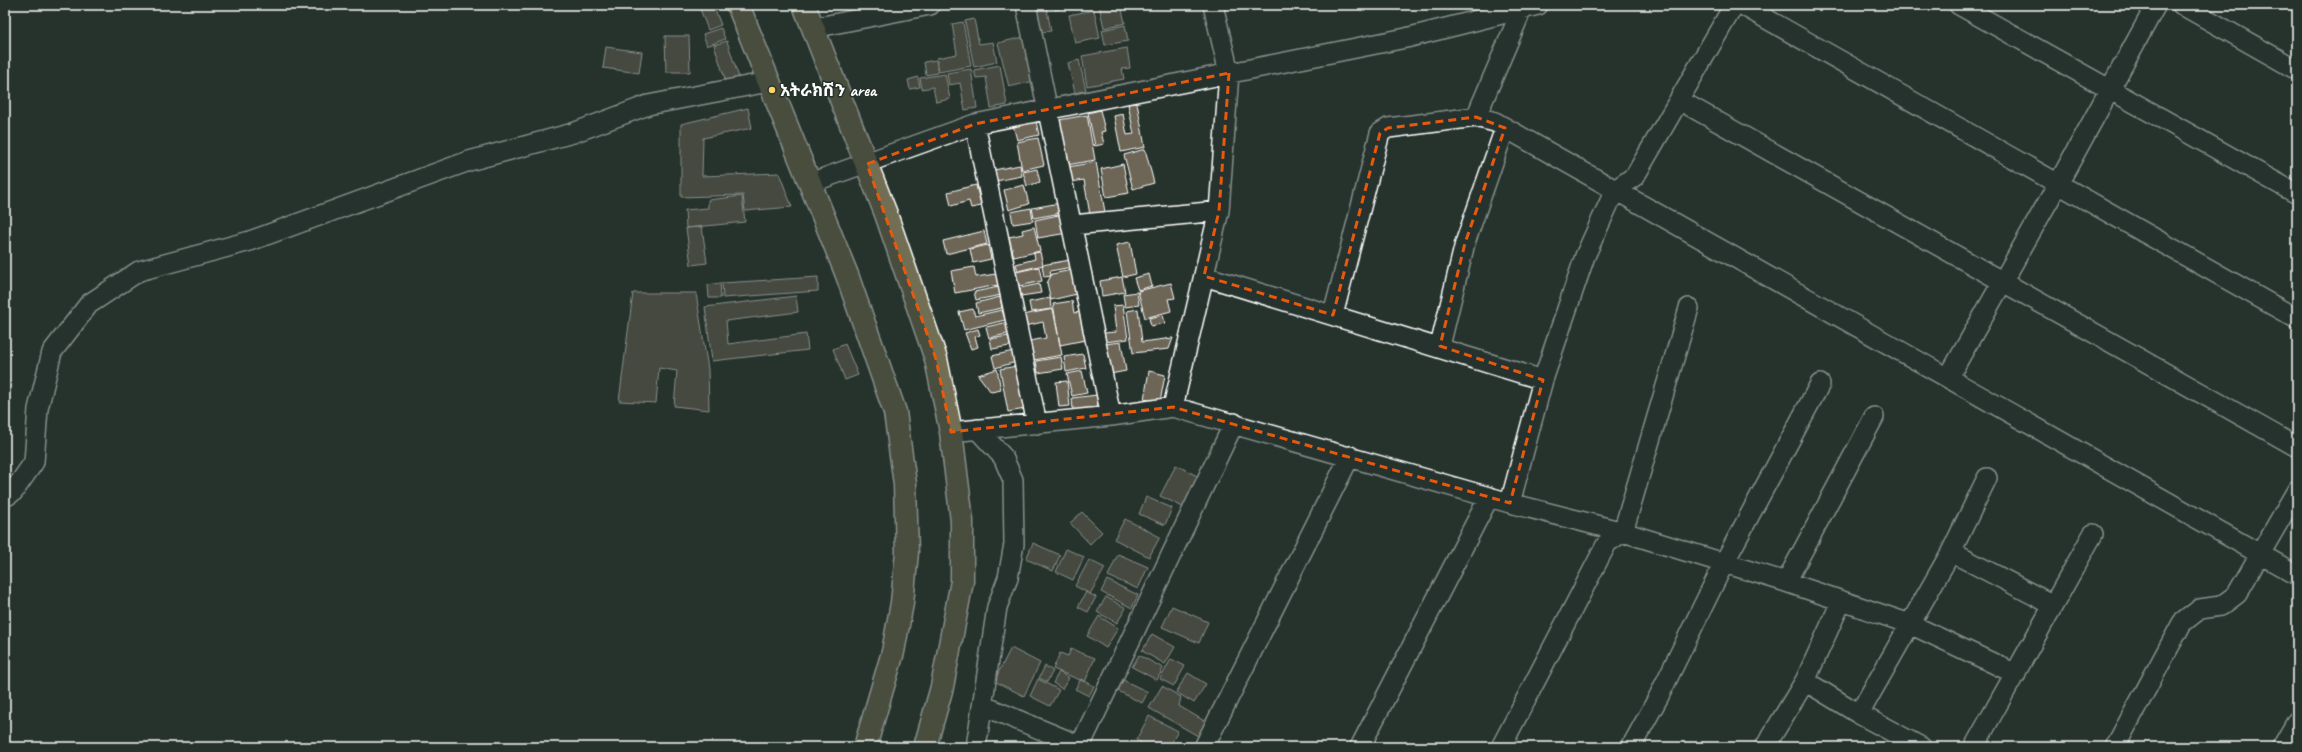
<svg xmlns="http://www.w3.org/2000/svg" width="2302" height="752" font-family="Caveat,'Noto Sans Ethiopic',sans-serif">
	<rect width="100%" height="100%" fill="#26332d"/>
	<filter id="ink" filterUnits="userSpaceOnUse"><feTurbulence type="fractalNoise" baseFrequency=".025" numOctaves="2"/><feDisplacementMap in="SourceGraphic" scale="8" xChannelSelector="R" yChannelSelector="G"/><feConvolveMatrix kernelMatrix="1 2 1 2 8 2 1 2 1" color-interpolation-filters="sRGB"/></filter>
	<g filter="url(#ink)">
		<!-- building -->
		<path fill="#6d6555" stroke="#fff" d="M710,5H713L721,25L708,30L700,9Z
			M1037,5H1046L1051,31L1041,32Z
			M1054,5H1067V7L1055,10Z
			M1099,5H1121L1125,23L1104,28Z
			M1094,10L1100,38L1075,43L1069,15Z
			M974,19L979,44L993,42L997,62L974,67L965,21Z
			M963,22L971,66L939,72L937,58L957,54L952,24Z
			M1125,25L1128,41L1105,45L1102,30Z
			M721,28L725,39L707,46L703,34Z
			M665,36H689L690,72H666Z
			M1028,36L1038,80L1009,87L998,43Z
			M727,41L739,78L726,82L714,45Z
			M606,47L642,52L639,73L603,68Z
			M1127,48L1130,68L1122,69L1124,79L1087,86L1082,56Z
			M936,60L938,73L926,75L924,62Z
			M1079,60L1086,90L1075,93L1068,63Z
			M1000,65L1007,105L991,108L986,77L976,78L974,70Z
			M971,69L977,108L965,110L960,83L949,85L947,73Z
			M945,74L950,99L936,102L933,87L922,89L920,78Z
			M918,77L920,87L910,89L908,80Z
			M1137,103L1145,147L1121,152L1114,116L1123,114L1127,135L1134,134L1128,104Z
			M748,108L752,128L703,138L702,176L779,173L792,207L745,211L743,195L681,197V124Z
			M1100,110L1105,131L1101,132L1104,144L1095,146L1088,113Z
			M1087,115L1095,160L1067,165L1059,120Z
			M1036,121L1039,135L1017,140L1013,125Z
			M1038,138L1044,165L1022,170L1017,142Z
			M1145,149L1154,183L1133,189L1124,155Z
			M1096,162L1105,212L1090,215L1084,180L1071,182L1068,167Z
			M1123,164L1129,193L1106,197L1101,169Z
			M1020,165L1022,176L996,181L994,170Z
			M1037,169L1040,182L1027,186L1023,172Z
			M976,185L981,206L971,208L969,201L951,206L948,192Z
			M1024,185L1029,204L1009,210L1004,190Z
			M742,196L745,222L686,228L685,210L708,208V200Z
			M1060,203L1061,213L1034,218L1032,208Z
			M1031,208L1033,221L1013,224L1011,212Z
			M1063,214L1067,233L1038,238L1035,220Z
			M702,227L707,263L691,265L686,228Z
			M1034,227L1040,251L1014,257L1009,237L1023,234L1022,230Z
			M984,231L987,244L946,254L943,241Z
			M1130,242L1136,274L1123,277L1116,245Z
			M988,245L991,259L973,263L970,249Z
			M1040,252L1043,265L1018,271L1016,264L1035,259L1034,253Z
			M1070,260L1072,267L1050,271L1051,276L1044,277L1042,265Z
			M974,267L976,277L996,274L998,285L955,293L951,271Z
			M1039,267L1042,281L1019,286L1016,272Z
			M1072,270L1077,294L1051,300L1047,283L1052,274Z
			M1149,274L1152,286L1138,290L1134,278Z
			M818,277V291L723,298L722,283Z
			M1122,277L1125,292L1102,296L1100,281Z
			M720,283L721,298H709L708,285Z
			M1171,283L1175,298L1168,299L1171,311L1145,318L1138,291Z
			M1039,284L1041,293L1021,296L1020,288Z
			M999,287L1001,295L976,300L974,292Z
			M1137,292L1139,305L1125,307L1123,294Z
			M633,293H696L708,369L709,410L674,406L677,371L659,368L656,403L619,401Z
			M796,296L798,312L726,321L728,344L806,334L808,350L712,361L705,307Z
			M1000,297L1002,308L978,313L976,303Z
			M1050,298L1051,309L1031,312L1029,302Z
			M1072,301L1074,313L1080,312L1085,340L1060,345L1053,304Z
			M1123,305L1128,339L1105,342L1104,333L1116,332L1113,306Z
			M973,309L975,316L1002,310L1005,320L964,330L959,312Z
			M1053,309L1062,355L1034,360L1030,341L1046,338L1043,322L1025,326L1023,315Z
			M1138,309L1142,342L1173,338L1169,349L1133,353L1127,311Z
			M1163,315L1165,323L1151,326L1149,318Z
			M1008,322L1011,333L989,338L986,327Z
			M978,329L980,335L975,337L978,347L971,349L965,333Z
			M1008,336L1010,346L992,349L990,339Z
			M1121,342L1126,371L1110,374L1105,344Z
			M845,344L858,375L845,380L833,349Z
			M1013,351L1016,362L995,368L992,356Z
			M1083,354L1086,368L1066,372L1064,357Z
			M1061,357L1063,369L1038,373L1036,361Z
			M1017,366L1025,409L1008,412L1000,369Z
			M997,369L1001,390L991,392L978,375Z
			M1082,371L1087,393L1072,396L1067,374Z
			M1149,371L1165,375L1160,402L1144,399Z
			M1067,381L1070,406L1059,407L1056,382Z
			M1097,395L1098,407L1073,410L1072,398Z
			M1176,465L1201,478L1185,508L1160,496Z
			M1146,497L1172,508L1165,525L1139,514Z
			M1082,512L1102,532L1090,544L1070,523Z
			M1125,519L1160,537L1149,557L1114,539Z
			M1033,543L1060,555L1053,571L1026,559Z
			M1066,549L1084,557L1073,580L1056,572Z
			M1118,554L1148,567L1138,589L1108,576Z
			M1089,560L1105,568L1090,594L1075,586Z
			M1107,580L1138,595L1132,608L1101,592Z
			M1086,592L1096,597L1088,612L1078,607Z
			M1106,597L1126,608L1117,623L1097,612Z
			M1172,606L1208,622L1199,643L1162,627Z
			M1099,616L1118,628L1106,648L1087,636Z
			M1152,634L1175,647L1165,664L1142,651Z
			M1011,648L1040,663L1024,696L994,681Z
			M1071,649L1095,658L1085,682L1053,669L1060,653L1068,656Z
			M1139,655L1163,668L1157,680L1132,667Z
			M1171,659L1185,666L1174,686L1160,679Z
			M1045,666L1053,671L1047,682L1039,678Z
			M1059,672L1069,678L1062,689L1053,683Z
			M1188,673L1206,684L1194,703L1176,692Z
			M1038,679L1059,690L1050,706L1030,696Z
			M1081,679L1094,686L1089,696L1075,689Z
			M1123,680L1148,692L1142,703L1118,691Z
			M1162,686L1181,697L1179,706L1206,722L1198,736L1149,708Z
			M1149,716L1178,731L1169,747H1149L1136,740Z"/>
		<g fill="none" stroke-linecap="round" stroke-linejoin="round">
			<defs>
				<path id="street" d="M1026,5L1111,416
					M1742,5L2297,319
					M1959,5L2297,194
					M2182,5L2297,70
					M813,28L930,5
					M1679,100L2297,447
					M1476,117L1522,9
					M975,124L1037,424
					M810,183L975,124L1406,38L1538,5
					M1073,225L1219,211
					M1204,276L1543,380
					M1333,315L1380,133L1388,128L1476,117L1495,122L2297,575
					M1440,346L1465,243L1505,128
					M1948,378L2058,184L2156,5
					M1173,407L1219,211L1229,73L1213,5
					M951,432L1111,416L1173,407L1510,503L1623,532L1786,582L1910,624L2016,674
					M5,497L13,492L34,462L38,409L52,352L89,304L139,271L250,241L469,161L573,133L648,105L768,82
					M1510,503L1543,380L1585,256L1615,190L1635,176L1734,5
					M1951,552L2053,605
					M1786,582L1874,417
					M1805,681L1859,714L1921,747
					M984,706L1083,747
					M1859,714L1951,552L1987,478
					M1080,746L1234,423
					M976,747L997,607L1008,578L1014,544L1013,480L1003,457L977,429
					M1204,747L1350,456
					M1360,747L1489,497
					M1501,747L1607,543L1623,532L1689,308
					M1631,747L1658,698L1724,563L1820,384
					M1765,747L1805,681L1841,602
					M1974,747L2093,534
					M2115,747L2182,623L2200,609L2221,606L2237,594L2297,490
					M2282,747L2297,721"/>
				<path id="primary" d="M738,5L847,275L895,412L905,484L907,552L902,603L893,652L865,747
					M804,5L886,214L936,359L951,432L962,521V581L942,687L925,747"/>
			</defs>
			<!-- street casing -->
			<use href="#street" stroke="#fff" stroke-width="22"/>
			<!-- primary casing -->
			<use href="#primary" stroke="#fff" stroke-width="25"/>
			<!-- street -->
			<use href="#street" stroke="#26332d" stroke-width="19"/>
			<!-- primary -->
			<use href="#primary" stroke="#726e52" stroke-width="22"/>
		</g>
	</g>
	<!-- marked area -->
	<path d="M0 0H2302V752H0ZM1229,73L1219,211L1204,276L1333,315L1380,133L1388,128L1476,117L1505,128L1465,243L1440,346L1543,380L1510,503L1173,407L951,432L936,359L867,164L975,124Z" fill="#26332d" fill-opacity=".55" fill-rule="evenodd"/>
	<path fill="none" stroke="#e8590c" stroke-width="3" stroke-dasharray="8 5" stroke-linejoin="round" d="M1229,73L1219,211L1204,276L1333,315L1380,133L1388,128L1476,117L1505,128L1465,243L1440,346L1543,380L1510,503L1173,407L951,432L936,359L867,164L975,124Z"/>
	<!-- markers -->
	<circle fill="#ffd166" stroke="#26332d" stroke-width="1.5" cx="772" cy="90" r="4"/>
	<g text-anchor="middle" stroke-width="3" stroke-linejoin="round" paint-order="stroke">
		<!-- poi labels -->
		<g font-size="17" font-weight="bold" fill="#fff" stroke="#26332d" text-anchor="start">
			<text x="780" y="96">አትራክሽን area</text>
		</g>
	</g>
	<!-- margin -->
	<rect width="2302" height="752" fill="none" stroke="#26332d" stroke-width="20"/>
	<rect x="10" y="10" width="2282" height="732" fill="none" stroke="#fff" stroke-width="1.5" filter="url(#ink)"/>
</svg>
